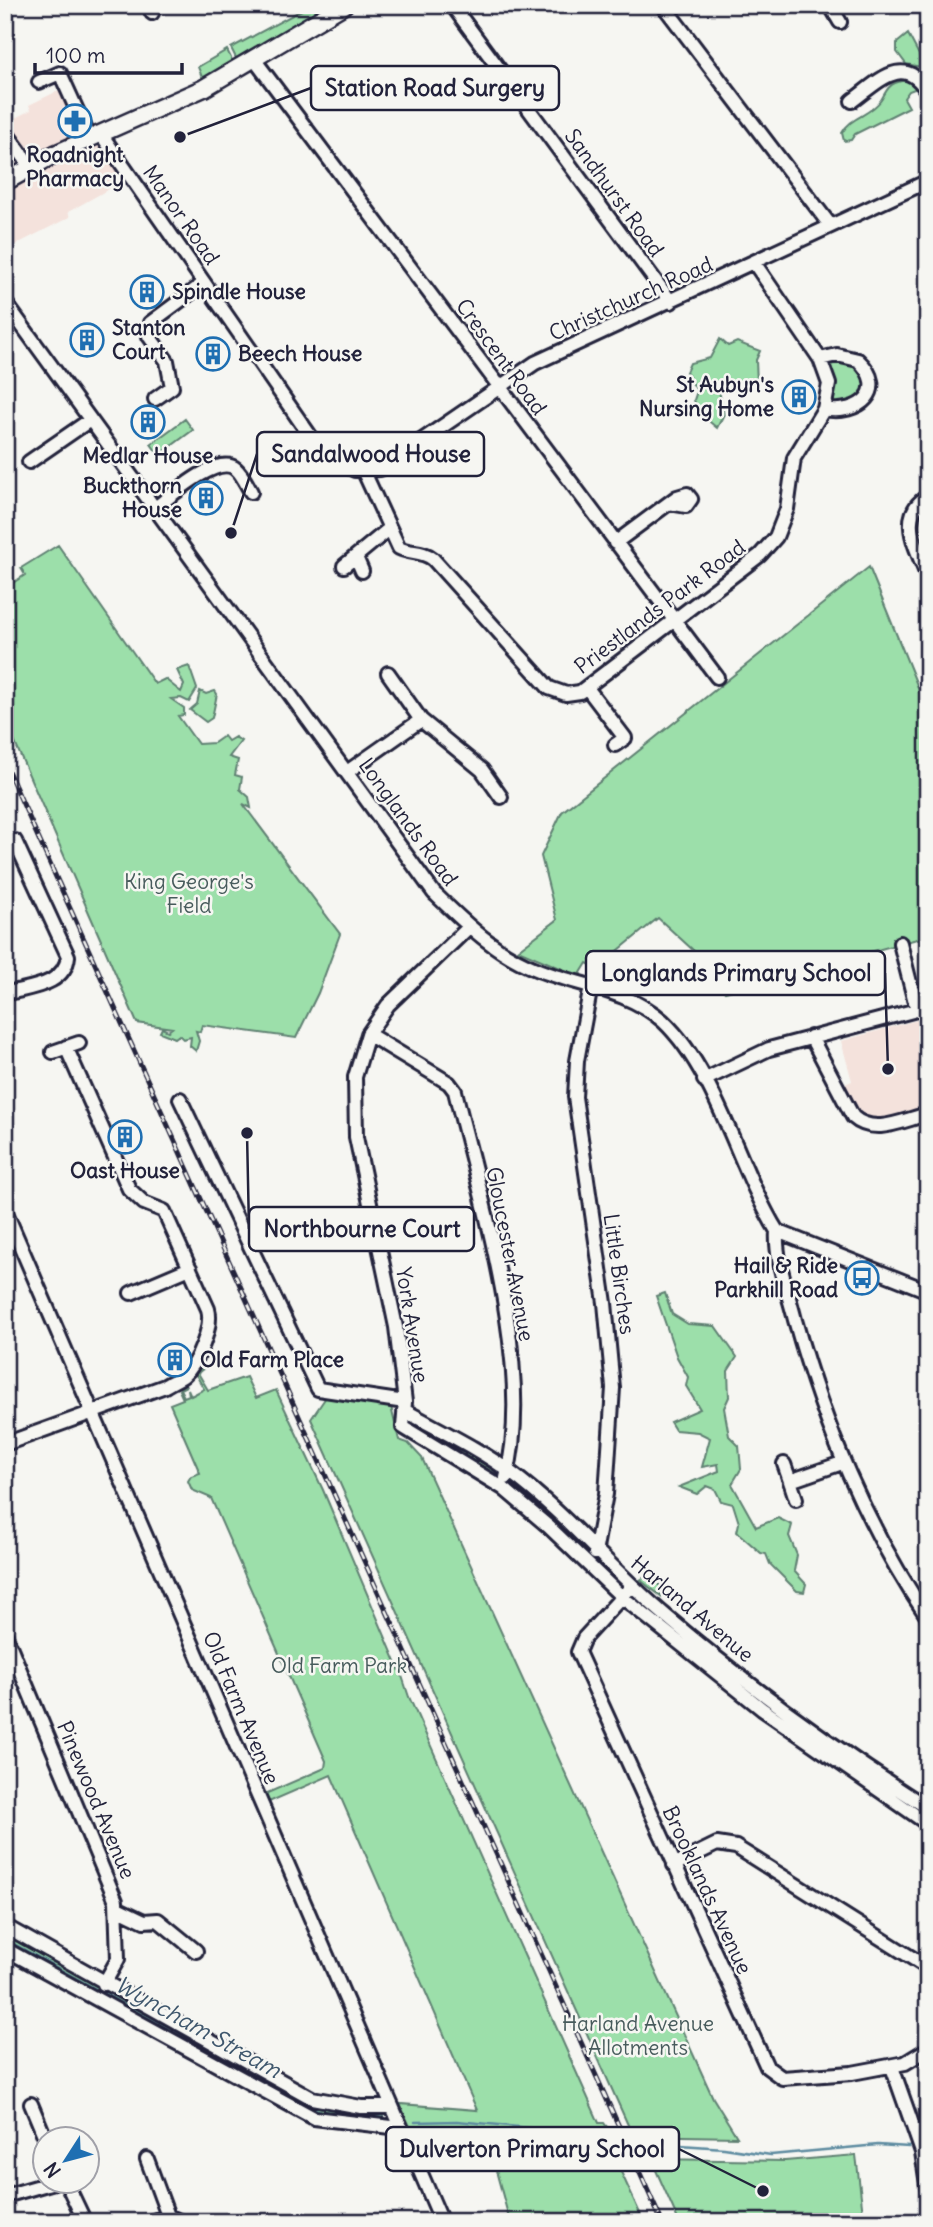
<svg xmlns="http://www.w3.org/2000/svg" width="933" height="2227" font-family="Delius,sans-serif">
	<rect width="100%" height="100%" fill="#f6f6f2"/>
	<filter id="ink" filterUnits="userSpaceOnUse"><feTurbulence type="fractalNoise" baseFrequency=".0143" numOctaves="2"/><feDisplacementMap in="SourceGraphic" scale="14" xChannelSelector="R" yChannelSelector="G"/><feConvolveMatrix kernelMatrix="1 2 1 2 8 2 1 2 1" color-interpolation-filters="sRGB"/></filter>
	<g filter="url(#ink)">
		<!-- built -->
		<path fill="#f4e2dc" d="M66,87L125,180L68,212L70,217L5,250V123L31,110L29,105Z
			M928,1017V1106L885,1117L873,1119L861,1115L845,1084L852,1081L841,1041Z"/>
		<!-- green -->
		<path fill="#9cdfaa" stroke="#5f8072" stroke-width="2" d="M311,5H333L238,62L231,48Z
			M908,34L926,68L906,64L897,52V43Z
			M227,50L234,64L204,82L198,67Z
			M912,81L917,88L909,91L904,98L909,107L855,134L851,140L844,141L842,133C851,116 870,116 881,100C885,94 887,86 895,83C900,81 907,80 912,81Z
			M720,339L728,346L737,342L760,351L756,360L757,383L747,388L719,391L724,414L717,428L699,413L694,400L697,391L686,372L690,363L710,358Z
			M836,360L855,364L864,371L867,392L852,405H834V378L829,362Z
			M185,419L193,430L159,455L151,444Z
			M58,545L155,684L165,679L181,692L184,685L177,670L189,666L197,689L189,702L181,698L171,699L184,708V715L178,716L198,744L214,743L224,736L228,741L235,737L241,741L229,757L238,760L235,775L242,777L240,789L249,797L251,808L243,804L340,934L318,993L296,1038L202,1025L200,1032L196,1031L199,1041L196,1051L190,1046L191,1037L183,1039L179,1035L175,1038L160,1032L162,1028L168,1031L172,1028L137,1023L5,720V588L25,575L21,568Z
			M869,567L928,712V936L725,992L694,951L658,918L597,968L587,963L579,976L518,950L557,920L541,856L562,812Z
			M200,691L206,694L215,691L217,694L212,718L206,722L190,710L197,704Z
			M665,1293L672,1314L688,1324L715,1326L737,1357L728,1371L729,1397L724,1408L729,1436L739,1446L741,1469L732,1484L756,1527L778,1518L792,1525L789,1536L797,1555L794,1571L806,1584L804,1592L797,1591L770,1564L766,1554L761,1553L737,1532L739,1523L733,1504L721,1501L715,1489L707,1486L697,1494L679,1487L719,1471L718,1464L702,1467L710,1438L698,1432L675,1430L670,1422L700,1409L686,1386L688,1377L677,1357L656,1296Z
			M201,1363L204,1368L198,1373L208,1390L246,1377L256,1398L276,1390L323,1490L402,1676L409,1697L599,2123H604L609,2130L604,2135L644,2222H510L486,2134L411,2129L400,2104L477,2110L331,1775L269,1802L265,1794L325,1768L326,1761L211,1498L192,1490L188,1481L191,1476L200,1473L170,1404L183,1399L179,1390L184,1383L186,1386L180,1389L184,1397L189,1395L188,1389L191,1396L204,1389L195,1373Z
			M326,1397L391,1407L399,1440L408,1443L422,1458L713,2098L737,2137L627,2135L628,2125L311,1419Z
			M412,1420L502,1472L501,1478L411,1425Z
			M512,1481L555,1514L591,1550L590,1555L510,1486Z
			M645,1577L654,1579L660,1586L661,1596L640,1580Z
			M5,1934L110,1993L106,2001L5,1945Z
			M113,1995L279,2085L382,2113L384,2120L322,2117L109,2002Z
			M856,2155L864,2222H679L651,2159L785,2161Z"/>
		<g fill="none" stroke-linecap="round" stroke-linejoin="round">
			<!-- stream -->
			<path stroke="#5d8ba0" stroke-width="2.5" d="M5,1939L310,2107L320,2111L384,2118
				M415,2122L457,2121L613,2136
				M637,2142L724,2148L771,2155L878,2145L909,2147L915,2144"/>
			<defs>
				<path id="minor" d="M149,5L152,13
					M452,5L671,302
					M663,5L830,225
					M830,5L840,22
					M254,59L717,677
					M39,82L60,73L90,139
					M852,101C879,81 905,52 928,93
					M5,131L31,167
					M101,134L313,440L324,453L355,470L380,469L535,363L928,181
					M5,302L434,893C465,923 495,953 536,969C578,986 627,989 663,1021C717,1072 738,1168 777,1231L928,1291
					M820,359L837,355L858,360C890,390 859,416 824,409
					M155,399L172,387L167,361L149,336L150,323L204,283
					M29,462L90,420
					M364,472L399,548C411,554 422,550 433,559L549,688L566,694L580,692L760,555L776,537L787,509L794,458L824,409L829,384L820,359L755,264
					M928,496C895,516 918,550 928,578
					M154,509C170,497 218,453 236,469C242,474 247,485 251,492
					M615,543L677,497L687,494L691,499L686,506L669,503
					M356,557L362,571
					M344,566L389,529
					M388,673L421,720
					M587,688L625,738L615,745
					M347,772L421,720L482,770L501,797
					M469,927L388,1005L368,1034L355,1077L356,1137L396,1327L405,1402L403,1427L503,1488L549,1527L622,1597L762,1709L928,1824
					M900,943L917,1010
					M591,986L577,1061L575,1097L605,1303L613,1388L606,1494L595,1553
					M5,994C29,987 65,986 68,956L15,841
					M368,1034L449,1083L455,1091C481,1199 535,1369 506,1478
					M811,1037L853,1117C874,1136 903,1120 928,1114
					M53,1052L79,1043
					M704,1080L769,1049L928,1007
					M180,1099L318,1389L405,1402
					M5,1210L442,2222
					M777,1231C775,1260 788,1291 795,1320C825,1427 865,1525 928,1618
					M131,1293L190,1268
					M404,1410C439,1430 478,1448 510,1472C567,1514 612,1571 666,1616C748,1686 837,1750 928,1808
					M5,1444L165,1386C171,1382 179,1379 184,1375C198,1363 213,1326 208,1309L164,1211L144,1203L129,1189L66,1047
					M784,1464L790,1481L842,1463
					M790,1481L796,1499
					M631,1587L584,1638L578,1652L767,2067L782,2078L852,2073L905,2063L928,2049
					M5,1634L116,1901L118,1959L104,1984
					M674,1865L717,1844L736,1847L928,1968
					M117,1908L144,1921L158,1920L196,1951
					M5,1926L312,2098L361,2107H391
					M5,1949L314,2118L400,2128
					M892,2067L922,2152L928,2191
					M31,2104L46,2140
					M147,2159L168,2216
					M66,2182L85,2222
					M5,2196L54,2182
					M150,2222L168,2216L181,2222"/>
				<path id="major" d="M5,182L57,153L204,88L344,5"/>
			</defs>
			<!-- minor casing -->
			<use href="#minor" stroke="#22223b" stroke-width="18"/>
			<!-- major casing -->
			<use href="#major" stroke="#22223b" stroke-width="21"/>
			<!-- minor -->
			<use href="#minor" stroke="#f6f6f2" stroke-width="12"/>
			<!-- major -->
			<use href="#major" stroke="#f6f6f2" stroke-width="16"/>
			<defs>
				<path id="rail" d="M5,764L662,2222"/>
			</defs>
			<!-- rail casing -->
			<use href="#rail" stroke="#22223b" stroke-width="5"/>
			<!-- rail -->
			<use href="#rail" stroke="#f6f6f2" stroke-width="2.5" stroke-dasharray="8" stroke-linecap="butt"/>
		</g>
	</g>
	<!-- icons -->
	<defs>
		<symbol id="pharmacy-ring" viewBox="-11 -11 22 22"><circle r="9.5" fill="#f6f6f2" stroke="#1f6fb2" stroke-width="1.5"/><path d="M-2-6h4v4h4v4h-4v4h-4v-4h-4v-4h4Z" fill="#1f6fb2"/></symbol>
		<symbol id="building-ring" viewBox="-11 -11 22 22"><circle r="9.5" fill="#f6f6f2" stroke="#1f6fb2" stroke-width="1.5"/><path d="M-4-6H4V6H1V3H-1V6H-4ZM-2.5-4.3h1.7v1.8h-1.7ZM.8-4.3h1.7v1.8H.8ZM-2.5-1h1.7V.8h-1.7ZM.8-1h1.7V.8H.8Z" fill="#1f6fb2"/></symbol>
		<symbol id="bus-ring" viewBox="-11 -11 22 22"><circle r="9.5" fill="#f6f6f2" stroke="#1f6fb2" stroke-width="1.5"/><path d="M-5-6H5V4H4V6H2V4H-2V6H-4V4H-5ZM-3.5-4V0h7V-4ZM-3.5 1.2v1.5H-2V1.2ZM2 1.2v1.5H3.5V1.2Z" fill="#1f6fb2"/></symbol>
	</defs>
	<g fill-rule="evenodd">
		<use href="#pharmacy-ring" x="56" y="102" width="38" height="38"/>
		<use href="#building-ring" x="128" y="273" width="38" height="38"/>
		<use href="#building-ring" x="68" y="321" width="38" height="38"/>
		<use href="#building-ring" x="194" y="335" width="38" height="38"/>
		<use href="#building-ring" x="780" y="378" width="38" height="38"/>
		<use href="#building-ring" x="129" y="403" width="38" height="38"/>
		<use href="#building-ring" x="187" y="479" width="38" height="38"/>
		<use href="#building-ring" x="106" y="1118" width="38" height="38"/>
		<use href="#bus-ring" x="843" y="1259" width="38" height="38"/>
		<use href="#building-ring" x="156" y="1341" width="38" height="38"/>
	</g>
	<g text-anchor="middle" stroke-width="5" stroke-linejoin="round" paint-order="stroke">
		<!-- poi labels -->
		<g font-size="21" font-weight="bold" fill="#22223b" stroke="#f6f6f2" text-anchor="start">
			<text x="75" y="162" text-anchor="middle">Roadnight<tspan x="75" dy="24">Pharmacy</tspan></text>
			<text x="172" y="299">Spindle House</text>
			<text x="112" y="335">Stanton<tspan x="112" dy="24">Court</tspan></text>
			<text x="238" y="361">Beech House</text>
			<text x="774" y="392" text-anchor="end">St Aubyn's<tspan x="774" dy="24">Nursing Home</tspan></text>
			<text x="148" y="463" text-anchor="middle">Medlar House</text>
			<text x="182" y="493" text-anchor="end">Buckthorn<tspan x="182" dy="24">House</tspan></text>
			<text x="125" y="1178" text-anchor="middle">Oast House</text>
			<text x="838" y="1273" text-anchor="end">Hail &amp; Ride<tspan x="838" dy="24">Parkhill Road</tspan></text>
			<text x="200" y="1367">Old Farm Place</text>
		</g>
		<!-- street labels -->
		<g font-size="21" fill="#22223b" stroke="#f6f6f2">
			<text transform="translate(614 193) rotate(54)" y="7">Sandhurst Road</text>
			<text transform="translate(181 215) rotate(55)" y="7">Manor Road</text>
			<text transform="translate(631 299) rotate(-24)" y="7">Christchurch Road</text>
			<text transform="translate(501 357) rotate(54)" y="7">Crescent Road</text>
			<text transform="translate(660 607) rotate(-37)" y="7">Priestlands Park Road</text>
			<text transform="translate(408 822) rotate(54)" y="7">Longlands Road</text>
			<text transform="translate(510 1254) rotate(79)" y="7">Gloucester Avenue</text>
			<text transform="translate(619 1274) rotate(82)" y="7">Little Birches</text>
			<text transform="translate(412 1325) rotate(81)" y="7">York Avenue</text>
			<text transform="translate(692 1609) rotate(40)" y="7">Harland Avenue</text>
			<text transform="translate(241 1708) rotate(67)" y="7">Old Farm Avenue</text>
			<text transform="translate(96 1800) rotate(67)" y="7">Pinewood Avenue</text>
			<text transform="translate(707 1890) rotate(65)" y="7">Brooklands Avenue</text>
		</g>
		<!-- park labels -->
		<g font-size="21" fill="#475b5c" stroke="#f6f6f2">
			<text x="189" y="889">King George's<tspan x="189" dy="24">Field</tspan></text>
			<text x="339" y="1673">Old Farm Park</text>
			<text x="638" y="2031">Harland Avenue<tspan x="638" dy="24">Allotments</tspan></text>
		</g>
		<!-- water labels -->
		<g font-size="23" font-style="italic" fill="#3f576d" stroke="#f6f6f2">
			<text transform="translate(198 2027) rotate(29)" y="8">Wyncham Stream</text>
		</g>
	</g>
	<!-- callouts -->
	<path fill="none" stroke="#22223b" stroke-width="2.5" d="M180 137L311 88M231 533L257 454M888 1069L885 973M247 1133L249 1229M763 2191L679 2149"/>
	<g fill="#22223b" stroke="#f6f6f2" stroke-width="2.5">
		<circle cx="180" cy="137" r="7"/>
		<circle cx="231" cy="533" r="7"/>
		<circle cx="888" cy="1069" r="7"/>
		<circle cx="247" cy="1133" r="7"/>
		<circle cx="763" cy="2191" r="7"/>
	</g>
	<g fill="#f6f6f2" stroke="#22223b" stroke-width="2.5">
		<rect x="311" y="66" width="248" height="44" rx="7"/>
		<rect x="257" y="432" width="227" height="44" rx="7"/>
		<rect x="586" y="951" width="299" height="44" rx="7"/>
		<rect x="249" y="1207" width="225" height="44" rx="7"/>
		<rect x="386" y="2127" width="293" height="44" rx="7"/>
	</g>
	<g font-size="23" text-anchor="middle" font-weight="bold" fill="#22223b">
		<text x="435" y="96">Station Road Surgery</text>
		<text x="371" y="462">Sandalwood House</text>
		<text x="736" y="981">Longlands Primary School</text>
		<text x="362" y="1237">Northbourne Court</text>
		<text x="532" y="2157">Dulverton Primary School</text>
	</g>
	<!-- margin -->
	<rect width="933" height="2227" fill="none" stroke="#f6f6f2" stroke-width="28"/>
	<rect x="14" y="14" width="905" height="2199" fill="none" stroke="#22223b" stroke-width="2.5" filter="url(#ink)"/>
	<!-- north arrow -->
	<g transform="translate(66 2160) rotate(234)"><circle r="33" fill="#f6f6f2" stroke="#a1a1a9" stroke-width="2"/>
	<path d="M0-5L12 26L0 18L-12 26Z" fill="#1f6fb2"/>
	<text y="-10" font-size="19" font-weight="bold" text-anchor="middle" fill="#22223b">N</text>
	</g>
	<!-- scale -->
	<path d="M35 63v10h147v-10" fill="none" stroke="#22223b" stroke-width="3.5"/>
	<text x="46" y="63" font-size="21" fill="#22223b" stroke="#f6f6f2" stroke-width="5" paint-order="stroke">100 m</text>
</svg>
